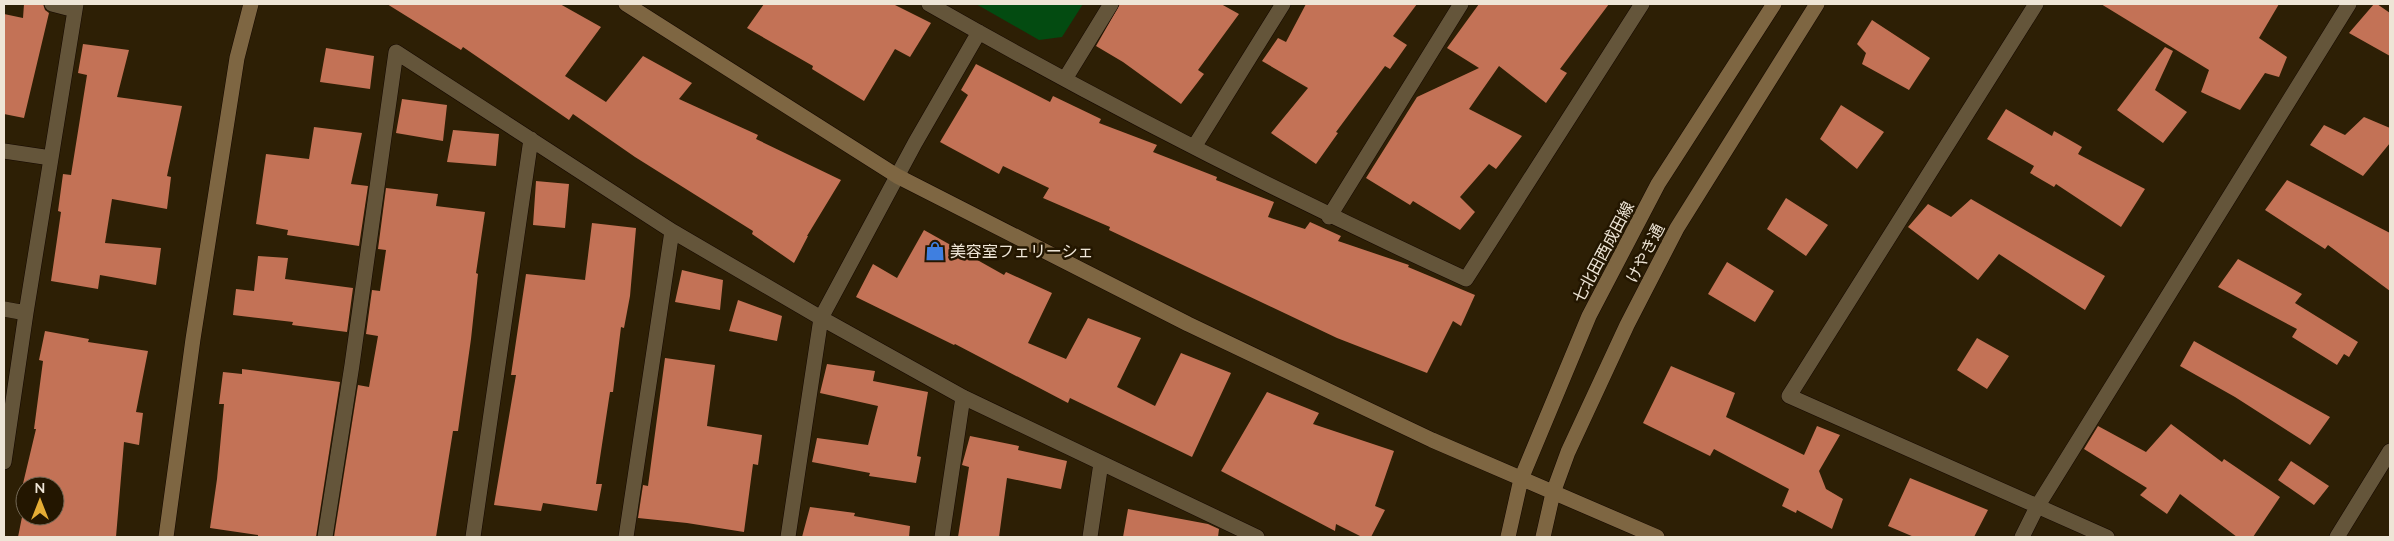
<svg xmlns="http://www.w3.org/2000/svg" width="2394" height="541" font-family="Lato,'Noto Sans JP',sans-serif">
	<rect width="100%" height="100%" fill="#2d1f05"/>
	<!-- green -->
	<path fill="#034b11" d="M976,4H1083L1062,37L1039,40Z"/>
	<!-- building -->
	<path fill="#c37256" d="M24,4H43L45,10L49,13L24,118L4,114V14L23,18Z
		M387,4H560L601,27L565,76L606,102L643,56L692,83L679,99L758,135L756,139L841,180L807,236H808L794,263L752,234L753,231L635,157L573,114L569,120L463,47L461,50Z
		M764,4H893L931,23L910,57L895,49L864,101L812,69L813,66L747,28Z
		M1120,4H1221L1239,14L1198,70L1204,74L1181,104L1123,62L1096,46Z
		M1306,4H1417L1393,36L1407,45L1390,69L1385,66L1336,132L1338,133L1316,164L1271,133L1308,88L1262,61L1278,38L1286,42Z
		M1479,4H1609L1560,69L1567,73L1546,103L1499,66L1469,109L1522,136L1496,169L1489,164L1460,197L1475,212L1460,230L1413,201L1410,205L1366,178L1417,97L1479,68L1447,48Z
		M2101,4H2279L2259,38L2287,57L2279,77L2265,73L2240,110L2201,92L2209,70Z
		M2374,4H2377L2390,13V56L2349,33Z
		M1872,20L1930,58L1909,90L1862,64L1866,53L1857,44Z
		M83,44L129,50L117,97L182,106L167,176L171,177L167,209L112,199L105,243L161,248L156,285L100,275L98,289L51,281L61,212L58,211L63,174L71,175L87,75L78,73Z
		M2165,47L2173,51L2155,90L2187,112L2163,143L2117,110Z
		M326,48L374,56L370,89L320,82Z
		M976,64L1050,102L1053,96L1101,119L1099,123L1157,145L1153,152L1217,177L1216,180L1274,202L1268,217L1305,229L1310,222L1341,236L1338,241L1409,265L1408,267L1475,295L1461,326L1453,321L1427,373L1337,338L1109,230L1110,227L1043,198L1049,188L1003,166L999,174L940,142L968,95L961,90Z
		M402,99L447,105L443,141L396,133Z
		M1841,105L1884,132L1857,169L1820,139Z
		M2006,109L2052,136L2054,131L2082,147L2078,154L2145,189L2121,227L2056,184L2054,187L2030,173L2034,166L1987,139Z
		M2364,117L2390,128V143L2363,176L2310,145L2324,125L2345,135Z
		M314,127L362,133L351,184L368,186L359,246L287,235L288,230L256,224L266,154L309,159Z
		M453,130L499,134L496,166L447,162Z
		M2287,180L2390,233V291L2328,245L2325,249L2265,210Z
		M536,181L569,184L565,228L533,225Z
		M386,188L438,194L436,206L485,212L476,273L478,274L471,339L458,431H453L436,537H334L358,385L369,387L378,336L366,334L372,290L380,291L386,250L378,249Z
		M1786,198L1828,225L1806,256L1767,229Z
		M1971,199L2105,276L2085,310L1999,254L1978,280L1908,227L1928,204L1951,217Z
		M592,223L636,228L630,296L624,328L621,327L613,392H610L596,484H602L597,511L543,503L541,511L494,505L516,375H511L526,274L585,280Z
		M924,230L1004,275L1006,272L1052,293L1028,343L1066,359L1088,318L1141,338L1117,387L1155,406L1181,353L1231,373L1192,457L1070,398L1068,403L955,344L954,345L856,297L873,264L897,278Z
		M258,256L288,258L285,279L353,288L347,332L292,325L293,322L233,315L236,289L254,291Z
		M2238,259L2302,294L2295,303L2358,342L2349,357L2344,354L2337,365L2292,337L2297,329L2218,287Z
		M1727,262L1774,291L1755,322L1708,294Z
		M682,270L723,280L720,310L675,302Z
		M738,300L782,316L777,341L729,331Z
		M45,331L89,339L88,342L148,351L136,412L143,413L139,445L124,442L116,537H18L25,502V516H55V486H25V492H21L36,429H34L43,361L39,360Z
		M1977,338L2009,356L1987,389L1957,370Z
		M2194,341L2330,417L2310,445L2235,397L2180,366Z
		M665,358L715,365L707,426L762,435L758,465L753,464L744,532L687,523L638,518L643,485L648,486Z
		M827,364L875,371L873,381L928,392L917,456L921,457L916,483L869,476L870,473L812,462L817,438L868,445L878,406L820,393Z
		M1671,366L1735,393L1726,417L1804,455L1817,426L1840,435L1819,471L1826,489L1843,499L1832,529L1797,510L1796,513L1782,506L1789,489L1714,449L1710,456L1643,423Z
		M242,369L340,382L316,537H258V535L210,528L217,479L224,404H219L223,372L242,374Z
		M1267,392L1319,413L1313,424L1394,451L1375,506L1385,510L1371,537H1362L1336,524L1335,531L1221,471Z
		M2171,424L2222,462L2224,459L2280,497L2253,537H2237L2180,494L2167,514L2140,495L2147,488L2084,449L2098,426L2146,452Z
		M970,436L1019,446L1018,450L1067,461L1061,489L1007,478L999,537H958L969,467L962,465Z
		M2291,461L2329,486L2314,505L2278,480Z
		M1910,478L1988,510L1974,537H1914L1888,526Z
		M810,507L855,513L854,516L910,526L909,537H802Z
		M1128,509L1208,524L1219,529L1218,537H1123Z"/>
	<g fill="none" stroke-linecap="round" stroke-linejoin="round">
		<defs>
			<path id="street" d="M52,4L75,10
				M929,4C1104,104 1283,195 1466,279L1642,4
				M2036,4L1789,396L2107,537
				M1065,79L1111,4
				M1194,147L1283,4
				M4,151L51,158
				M1329,217L1461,4
				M4,309L26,313
				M4,462L26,313L76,4
				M325,537L352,365L396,52L672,231L821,318L963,397L1257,537
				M473,537L531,139
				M626,537L672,231
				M788,537L821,318L915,143L979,32
				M942,537L963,397
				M1090,537L1101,463
				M2022,537L2037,507L2349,4
				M2337,537L2390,451"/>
			<path id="secondary" d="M626,4L897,176L1188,324L1432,440L1657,537
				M166,537L193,339L237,58L251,4
				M1508,537L1521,479L1589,316L1658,184L1774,4
				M1543,537L1553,493L1568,452L1627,325L1677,228L1817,4"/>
		</defs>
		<!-- street casing -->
		<use href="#street" stroke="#150800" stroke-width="16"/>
		<!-- secondary casing -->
		<use href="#secondary" stroke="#150800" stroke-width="16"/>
		<!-- street -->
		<use href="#street" stroke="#64553a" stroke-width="15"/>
		<!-- secondary -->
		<use href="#secondary" stroke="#7e6642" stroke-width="15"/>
	</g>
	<!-- icons -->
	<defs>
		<symbol id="shop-bare" viewBox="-9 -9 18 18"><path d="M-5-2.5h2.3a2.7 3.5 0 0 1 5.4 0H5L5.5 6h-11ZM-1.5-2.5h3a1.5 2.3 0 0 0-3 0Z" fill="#3f7fe0" stroke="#231600" stroke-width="2.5" paint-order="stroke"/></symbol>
	</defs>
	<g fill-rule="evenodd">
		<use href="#shop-bare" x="921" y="237" width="28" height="28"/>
	</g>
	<g text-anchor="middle" stroke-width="5" stroke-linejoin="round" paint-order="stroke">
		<!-- poi labels -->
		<g font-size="16" fill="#eee5d6" stroke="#231600" text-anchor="start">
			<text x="950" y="257">美容室フェリーシェ</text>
		</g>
		<!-- street labels -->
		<g font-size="16" fill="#eee5d6" stroke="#231600">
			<text transform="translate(1603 252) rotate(-62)" y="6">七北田西成田線</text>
			<text transform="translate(1645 253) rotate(-63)" y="6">けやき通</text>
		</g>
	</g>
	<!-- border -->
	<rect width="2394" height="541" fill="none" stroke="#eee5d6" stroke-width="10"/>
	<!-- north arrow -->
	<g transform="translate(40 501)"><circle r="24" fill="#231600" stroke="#746956"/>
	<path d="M0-4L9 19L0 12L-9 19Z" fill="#e5ad35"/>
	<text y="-8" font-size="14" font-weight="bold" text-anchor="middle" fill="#eee5d6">N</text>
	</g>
</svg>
